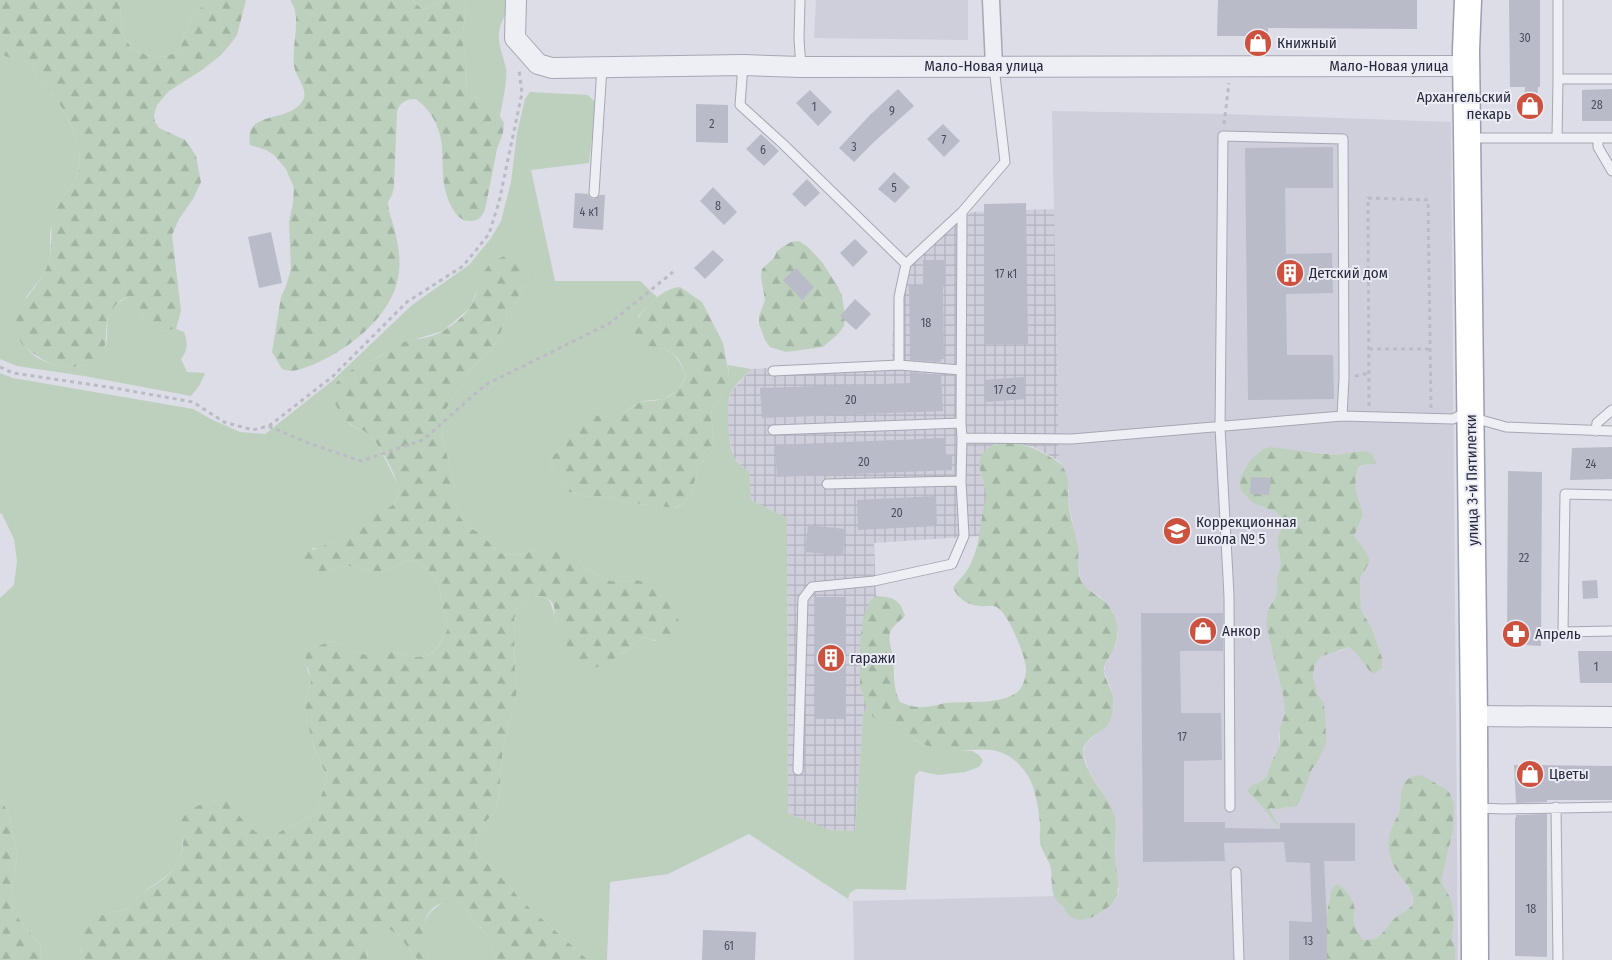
<svg xmlns="http://www.w3.org/2000/svg" width="1612" height="960" font-family="'Fira Sans Condensed',sans-serif">
	<defs>
		<pattern id="industrial-grid" width="8" height="8" patternUnits="userSpaceOnUse" patternTransform="scale(1.25)"><rect width="8" height="8" fill="#cecfdb"/><path d="M0 4h8M4 0v8" fill="none" stroke="#b1b2bd"/></pattern>
		<pattern id="forest-firs" width="22" height="20" patternUnits="userSpaceOnUse" patternTransform="scale(1.25)"><rect width="22" height="20" fill="#bdd0bd"/><path d="M5 1l3.5 6h-7zM16 11l3.5 6h-7z" fill="#a2b3a3"/></pattern>
	</defs>
	<rect width="100%" height="100%" fill="#dcdde6"/>
	<!-- built -->
	<path fill="#cecfdb" fill-rule="evenodd" d="M816,0H968V40L814,38Z
		M1052,111L1225,114L1451,122L1458,960H1455L1456,951L1452,939L1454,914L1448,894L1441,882L1453,830V819L1446,789L1438,784L1400,806L1399,814L1394,823L1390,838L1388,846L1396,871L1411,891L1413,900L1410,908L1396,918L1391,925L1379,936L1371,940H1362L1357,932L1354,922L1355,911L1331,890L1319,960H854L853,901L1054,896L1071,917L1090,918L1100,913L1115,900L1119,890L1115,860L1116,830L1113,811L1089,771L1083,752L1086,743L1109,723L1113,701L1112,691L1104,671L1106,662L1116,645L1118,635L1113,612L1101,597L1085,587L1080,578L1078,548L1068,500L1069,490L1065,471L1059,461ZM1263,449L1316,452L1335,455L1362,451L1367,464L1359,468L1355,487L1363,516L1354,536L1370,561L1360,579L1361,612L1372,628L1382,658L1367,668L1362,658L1349,647L1340,651L1330,652L1322,656L1315,664L1313,675L1314,685L1317,694L1323,701L1318,761L1312,769L1302,797L1287,808L1268,807L1277,825L1260,803L1253,798L1252,785L1260,782L1267,776L1269,768L1280,744L1279,736L1285,713V703L1271,642L1268,610L1276,596L1277,578L1281,562L1277,544L1278,536L1282,527V519L1276,512L1253,503L1241,491L1242,474L1250,460Z"/>
	<!-- industrial -->
	<path fill="url(#industrial-grid)" d="M1054,209L1059,461L1034,447L1015,443H996L983,453L980,472L986,491V499L980,536L874,543L876,596L868,702L867,709L863,714L855,831L830,830L816,825L788,813L787,518L751,500L749,471L743,468L734,457L728,434L727,406L732,391L751,369L892,360L894,295L899,274L971,212Z"/>
	<!-- grass -->
	<path fill="#bdd0bd" d="M119,0H208L193,16L184,34L180,51L164,57L146,55L132,49L123,35Z
		M412,0H442L439,3L423,10Z
		M465,0H509C509,12 499,22 499,34C498,47 504,57 506,69C508,77 502,106 500,116C491,104 482,98 467,96L466,59L463,46V30L466,14Z
		M0,54L15,60H23L31,64L39,80L58,101L73,129L80,148L79,168L76,179L56,208L50,233V259L44,274L26,297L22,344C27,348 31,353 36,357C58,370 92,374 105,347C111,333 101,315 117,304C123,300 126,297 134,295L144,322L157,331L176,329L184,332C188,343 188,350 181,359L187,372L204,373L205,374L199,386L191,396L84,376L17,366L0,359Z
		M530,92L588,95L595,102L596,107L589,163L531,170L555,281H640L657,297L638,316L646,345C672,351 675,350 686,376L678,390L663,399L644,401L636,404L620,415L611,417L593,416L567,436L566,444L553,456L549,462L557,478L569,492L588,497L606,496L624,502L676,508L684,503L691,495L699,465L713,450L714,440L711,418L712,409L723,393L729,374L728,365L751,369C745,376 735,384 731,393C727,402 728,410 728,420C729,439 729,462 749,471L751,500L787,518L788,813L830,830L855,831L863,714L867,709C875,719 887,723 900,723L917,741L925,745L943,749L972,751L979,755L983,761L979,767L965,772L938,775L919,771L915,776L906,890L856,889L850,893L848,899L749,834L668,874L610,882L607,960H588L521,900C507,882 489,868 475,849L477,835L484,823L494,813L499,797L503,747L515,705L517,689L515,676L514,619L519,606L529,596C553,596 549,600 556,619C559,625 562,631 564,638L622,654L643,637L655,641L678,619L661,595L636,580L623,582L610,581L585,568L576,557L537,549L526,553L512,555L499,553L480,533L468,527L460,517L455,503V489L441,431V417L472,367L492,349L499,337L508,312L517,301L529,274L500,257L486,268L470,308L443,331L396,345L375,359L352,370L339,379L335,403L350,425L368,433L379,447L399,487L398,495L394,503L388,510L363,516L338,539L322,548H313L300,563L329,571L347,566L356,567L364,571L373,572L383,571L409,560L419,562L432,574L438,583L440,590L442,606L448,628C431,665 425,658 390,652C382,651 374,657 367,655C354,653 343,644 331,641L308,650L307,669L311,678V686L306,694L305,705L307,722L316,753L320,760L327,778L317,809L303,821L284,829L271,838L260,836L215,800L190,811L181,824C182,836 185,850 178,862C168,880 149,885 135,899C132,902 131,906 128,908C123,911 118,912 113,912L81,948L83,960H42L40,944L13,912L10,898L17,855L9,815L0,797V598L14,585L17,561L14,539L2,514L0,513V373L13,378L193,409L211,419L240,432L265,434L332,381L412,305L469,265L491,238L501,221L511,182L517,133L525,99Z
		M446,901L459,902L485,933L491,943L495,960H429C420,934 418,915 446,901Z
		M387,927L398,935L418,960H367L368,947Z"/>
	<!-- forest -->
	<path fill="url(#forest-firs)" d="M0,0H119L123,35L132,49L146,55L164,57L180,51L184,34L193,16L208,0H246L237,35L232,42L221,55L202,70L169,91L157,105L154,115L155,122L159,128L185,140L191,148L196,156L201,182L193,199L179,219L172,235L181,311L176,329L157,331L149,330L144,322L134,296C128,296 125,298 120,301C95,321 116,341 97,359C93,363 86,365 80,366C60,370 43,362 28,349C26,347 23,346 22,344C18,339 16,322 14,315L34,288L44,274L50,259L52,221L56,208L76,179L79,168L80,148L73,129L58,101L39,80L31,64L23,60H15L0,54Z
		M290,0H412L423,10L439,3L442,0H465L466,14L463,30V46L466,59L467,96C486,99 495,106 504,123L503,133L497,149L485,210C482,216 479,221 471,221C455,223 446,197 444,184C441,165 445,144 437,126C433,115 425,106 416,99C405,99 401,102 397,111L394,187L392,195L388,202C388,213 393,221 395,232C399,246 401,264 398,278C391,317 347,351 312,365C301,369 294,373 282,369L272,352L281,297L286,286L291,269L289,222L293,203L294,188L286,169L274,155L266,150L250,145C244,108 289,125 303,100C309,89 295,77 294,65C291,45 303,17 290,0Z
		M799,241L808,247L822,262L838,287L842,296L845,316L844,326L838,334L823,347L786,352L770,347L765,340L759,324V316L765,300L761,277L762,269L774,258L777,251L784,246L791,242Z
		M509,255C522,257 525,262 529,274L517,301L508,312L499,337L492,349L472,367L441,417V431L455,489V503L460,517L468,527L480,533L499,553L512,555L526,553L552,544L565,549L576,557L585,568L610,581L623,582L636,580L650,584L670,605L678,619L680,632C666,642 660,642 643,637C623,653 610,665 584,671C570,656 562,635 555,616C554,612 555,608 553,604C548,595 537,596 529,596L519,606L514,619L515,676L517,689L515,705L503,747L499,797L494,813L484,823L477,835L475,849C489,867 507,882 521,900L588,960H495L491,943L485,933L459,902C420,899 419,931 429,960H418L398,935L388,928L368,947L367,960H83C79,939 82,921 105,914C112,911 120,913 127,909C131,906 131,903 134,900C144,889 158,885 168,875C177,866 184,854 183,841C182,835 180,828 181,822C186,807 210,800 224,799C240,813 248,834 271,838L284,829L303,821L317,809L327,778L320,760L316,753L307,722L305,705L306,694L311,686V678L305,659L308,650L331,641C343,644 354,653 367,655C373,656 382,651 390,652C424,658 432,665 448,628L442,606L440,590L438,583L432,574L419,562L409,560L383,571L373,572L364,571L356,567L347,566L329,571H320L300,563L299,556C311,548 324,548 336,540C346,534 351,523 361,517C376,510 392,514 398,495C402,482 378,441 367,433C362,429 355,428 350,424C343,418 334,405 333,395C333,373 362,366 377,358C384,354 389,348 396,345C410,338 429,340 443,331C452,326 466,315 471,306C483,284 477,262 509,255Z
		M680,287L702,302L723,343L729,374L727,384L723,393L712,409L711,418L714,440L713,450L699,465L691,495L684,503L675,508L624,502L606,496L588,497L569,492L557,478L549,462L553,456L566,444L567,436L573,430L593,415C602,416 612,418 621,414C628,411 633,405 641,402C645,401 649,401 653,401C669,399 680,391 686,376C683,368 680,358 672,353C664,347 655,349 646,345C626,335 636,318 647,307C657,297 666,288 680,287Z
		M1004,442C1025,444 1033,447 1050,457C1061,463 1066,468 1068,481C1069,487 1068,493 1068,499C1069,515 1075,531 1078,547C1079,557 1078,569 1080,578C1084,592 1106,596 1113,613C1119,626 1119,640 1112,652C1109,658 1103,664 1104,672C1106,683 1114,691 1113,702C1113,708 1112,719 1108,724C1101,734 1082,738 1083,753C1085,773 1103,791 1112,809C1119,824 1114,841 1115,857C1116,870 1121,885 1116,897C1114,903 1106,909 1101,912C1093,918 1080,923 1071,917C1068,915 1065,910 1063,907C1060,904 1056,900 1054,896C1050,887 1053,875 1050,865C1047,857 1041,850 1040,841C1039,835 1041,829 1040,823C1039,811 1035,786 1028,776C998,729 963,763 923,744C914,740 906,730 900,723L880,722L872,716L867,709L860,686V642L863,619L869,602L876,596C893,597 900,599 905,616C901,620 893,626 891,630C887,639 892,650 893,658C895,675 892,685 900,702C906,704 912,707 918,707C927,708 936,705 945,703C964,701 1000,705 1016,693C1023,688 1026,678 1026,669C1026,657 1009,615 998,608C993,604 986,607 980,606C967,605 959,599 953,588C959,579 967,573 971,563C979,547 980,528 983,511C984,506 986,501 986,496C986,483 977,471 980,458C984,448 995,443 1004,442Z
		M1271,447L1335,455L1362,451L1371,453L1377,464H1367L1359,467C1351,491 1359,494 1363,516L1354,536L1366,552L1370,561L1360,579L1361,611L1372,628L1382,658V668L1373,674C1363,665 1361,656 1349,647L1322,656L1315,664L1313,675L1317,694L1323,701L1325,711L1326,743L1318,761L1312,769L1302,797L1296,806L1278,809L1269,808L1280,829L1260,804L1247,791L1252,785L1260,782L1267,776L1269,768L1280,744V728L1285,713L1283,695L1266,624L1268,610L1276,596L1277,578L1281,562L1277,544L1278,536L1282,527V519L1276,512L1253,503L1241,491L1240,483L1242,474L1250,460L1263,449Z
		M1421,775L1446,789L1450,794L1454,804L1453,830L1441,882L1451,899L1454,914L1452,939L1456,951L1455,960H1319L1331,890L1337,884C1346,889 1353,899 1355,910C1355,914 1354,918 1354,922C1355,929 1359,934 1363,940C1382,941 1384,929 1395,918C1401,912 1413,910 1413,900C1413,888 1401,880 1396,870C1393,865 1391,858 1389,852C1387,844 1390,831 1394,823C1395,819 1398,816 1399,813C1403,797 1396,777 1421,775Z
		M0,797L9,815L17,855L10,898L13,912L40,944L42,960H0Z"/>
	<!-- building -->
	<path fill="#b9bbc9" d="M1218,0H1417V29L1268,28V36H1217Z
		M1509,0H1540V87H1538L1536,118L1523,117L1525,87H1510Z
		M898,89L914,106L875,141L854,162L839,148L870,115Z
		M1612,89V121H1582V90Z
		M810,90L832,112L818,126L796,103Z
		M696,104L728,105V143L696,142Z
		M943,124L960,141L944,157L927,139Z
		M761,134L779,151L764,166L746,149Z
		M1333,147V188H1285L1286,254L1332,253L1333,293L1286,294L1287,355H1333L1334,399L1248,400L1245,148Z
		M894,172L910,187L895,203L878,189Z
		M807,179L820,193L805,207L792,194Z
		M713,187L737,212L724,225L700,201Z
		M575,193L588,194L590,198L594,199L600,195H605L603,230L573,228Z
		M1026,203L1028,344H985L984,204Z
		M271,232L282,283L259,288L248,237Z
		M855,239L868,252L853,267L840,253Z
		M713,250L724,260L705,279L694,268Z
		M923,260H946V287H943L944,359H941V362L910,360L909,286H923Z
		M796,268L814,287L802,300L783,280Z
		M855,299L871,314L856,330L840,316Z
		M910,372L941,375L943,411L762,418L760,388L910,383Z
		M1024,377L1026,399L986,402L984,380Z
		M945,438L946,455H952V470L777,477L775,445Z
		M1612,447V479L1570,480L1572,448Z
		M1508,471L1542,472L1541,646L1507,644Z
		M1251,477L1271,478L1269,495L1250,494Z
		M936,496L937,526L858,530L857,500Z
		M808,525L845,529L843,556L805,552Z
		M1597,580L1598,598L1583,599L1582,581Z
		M815,597H846V719H815Z
		M1141,613H1223V651H1180L1181,713H1221L1222,760L1184,761V822H1225V828L1280,829V823H1355V861H1324L1327,922V960H1289V921L1312,922L1310,863L1286,862L1284,842L1224,843L1225,861L1143,862Z
		M1578,651H1612V683H1580Z
		M1514,765L1612,766V800H1547V802L1516,803Z
		M1547,814V957L1515,956V818H1516V815Z
		M703,930L756,932L755,960H702Z"/>
	<g fill="none" stroke-linecap="round" stroke-linejoin="round">
		<defs>
			<path id="service" d="M800,0L799,39L801,67
				M1558,0V79
				M743,65L740,105L783,144L906,264
				M1470,138H1612
				M1557,138L1558,79H1612
				M1598,138V147L1612,171
				M594,193L602,67
				M899,365V297L906,264L962,212L1005,162L994,67
				M773,371L899,365L961,370
				M1474,418L1506,427L1612,431
				M773,430L961,423
				M1596,431L1597,423L1612,410
				M962,438L1072,439L1342,416L1453,419L1467,412
				M827,484L961,481
				M1612,495L1565,494L1563,632L1612,631
				M798,770L803,599L812,587L874,581L952,564L964,536L961,481L962,438L961,423L962,212
				M1230,807L1229,596L1220,427L1223,136L1343,139L1344,378L1342,416
				M1556,807L1558,960
				M1477,808L1504,809L1612,807
				M1236,872L1239,960"/>
			<path id="minor" d="M991,0L994,66"/>
			<path id="tertiary" d="M516,0L515,38L538,64L552,68L743,65L801,67L1466,66
				M1474,716L1612,717"/>
			<path id="primary" d="M1468,0L1466,50L1474,716L1475,960"/>
		</defs>
		<!-- service casing -->
		<use href="#service" stroke="#a5a7b3" stroke-width="11"/>
		<!-- minor casing -->
		<use href="#minor" stroke="#a5a7b3" stroke-width="19"/>
		<!-- tertiary casing -->
		<use href="#tertiary" stroke="#a5a7b3" stroke-width="22"/>
		<!-- primary casing -->
		<use href="#primary" stroke="#9b9eb2" stroke-width="29"/>
		<!-- path -->
		<path stroke="#babbc4" stroke-width="3" stroke-dasharray="4 4" stroke-linecap="butt" d="M1224,124L1229,83
			M1369,349H1430
			M0,367L13,373L114,388L193,402L224,422L253,430L268,426L311,444L361,461L423,440L485,385L610,323L673,272
			M1355,376L1369,373
			M1369,406L1368,198L1428,200L1431,408
			M269,426L332,377L407,302L463,266L489,234L499,202L522,93L519,70"/>
		<!-- service -->
		<use href="#service" stroke="#eeeff4" stroke-width="9"/>
		<!-- minor -->
		<use href="#minor" stroke="#eeeff4" stroke-width="16"/>
		<!-- tertiary -->
		<use href="#tertiary" stroke="#eeeff4" stroke-width="20"/>
		<!-- primary -->
		<use href="#primary" stroke="#fff" stroke-width="26"/>
	</g>
	<!-- icons -->
	<defs>
		<symbol id="shop-disc" viewBox="-11 -11 22 22"><circle r="9.5" fill="#cd513f" stroke="#ebecf4"/><path d="M-5-2.5h2.3a2.7 3.5 0 0 1 5.4 0H5L5.5 6h-11ZM-1.5-2.5h3a1.5 2.3 0 0 0-3 0Z" fill="#fff"/></symbol>
		<symbol id="building-disc" viewBox="-11 -11 22 22"><circle r="9.5" fill="#cd513f" stroke="#ebecf4"/><path d="M-4-6H4V6H1V3H-1V6H-4ZM-2.5-4.3h1.7v1.8h-1.7ZM.8-4.3h1.7v1.8H.8ZM-2.5-1h1.7V.8h-1.7ZM.8-1h1.7V.8H.8Z" fill="#fff"/></symbol>
		<symbol id="school-disc" viewBox="-11 -11 22 22"><circle r="9.5" fill="#cd513f" stroke="#ebecf4"/><path d="M0-5L7-2L0 1L-7-2ZM-4 1L0 2.5L4 1V4Q0 6-4 4Z" fill="#fff"/></symbol>
		<symbol id="pharmacy-disc" viewBox="-11 -11 22 22"><circle r="9.5" fill="#cd513f" stroke="#ebecf4"/><path d="M-2-6h4v4h4v4h-4v4h-4v-4h-4v-4h4Z" fill="#fff"/></symbol>
	</defs>
	<g fill-rule="evenodd">
		<use href="#shop-disc" x="1242" y="27" width="32" height="32"/>
		<use href="#shop-disc" x="1514" y="90" width="32" height="32"/>
		<use href="#building-disc" x="1274" y="257" width="32" height="32"/>
		<use href="#school-disc" x="1161" y="515" width="32" height="32"/>
		<use href="#shop-disc" x="1187" y="615" width="32" height="32"/>
		<use href="#pharmacy-disc" x="1500" y="618" width="32" height="32"/>
		<use href="#building-disc" x="815" y="642" width="32" height="32"/>
		<use href="#shop-disc" x="1514" y="758" width="32" height="32"/>
	</g>
	<g text-anchor="middle" stroke-width="4" stroke-linejoin="round" paint-order="stroke">
		<!-- number labels -->
		<g font-size="12" fill="#4b4d5f">
			<text x="1525" y="42">30</text>
			<text x="1597" y="109">28</text>
			<text x="814" y="111">1</text>
			<text x="892" y="115">9</text>
			<text x="712" y="128">2</text>
			<text x="944" y="144">7</text>
			<text x="854" y="151">3</text>
			<text x="763" y="154">6</text>
			<text x="894" y="192">5</text>
			<text x="718" y="210">8</text>
			<text x="589" y="216">4 к1</text>
			<text x="1006" y="278">17 к1</text>
			<text x="926" y="327">18</text>
			<text x="1005" y="394">17 с2</text>
			<text x="851" y="404">20</text>
			<text x="864" y="466">20</text>
			<text x="1591" y="468">24</text>
			<text x="897" y="517">20</text>
			<text x="1524" y="562">22</text>
			<text x="1596" y="671">1</text>
			<text x="1182" y="741">17</text>
			<text x="1531" y="913">18</text>
			<text x="1308" y="945">13</text>
			<text x="729" y="950">61</text>
		</g>
		<!-- poi labels -->
		<g font-size="15" fill="#26283c" stroke="#ebecf4" text-anchor="start">
			<text x="1277" y="48">Книжный</text>
			<text x="1511" y="102" text-anchor="end">Архангельский<tspan x="1511" dy="17">пекарь</tspan></text>
			<text x="1309" y="278">Детский дом</text>
			<text x="1196" y="527">Коррекционная<tspan x="1196" dy="17">школа № 5</tspan></text>
			<text x="1222" y="636">Анкор</text>
			<text x="1535" y="639">Апрель</text>
			<text x="850" y="663">гаражи</text>
			<text x="1549" y="779">Цветы</text>
		</g>
		<!-- street labels -->
		<g font-size="15" fill="#26283c" stroke="#ebecf4">
			<text x="984" y="71">Мало-Новая улица</text>
			<text x="1389" y="71">Мало-Новая улица</text>
			<text transform="translate(1472 480) rotate(-91)" y="5">улица 3-й Пятилетки</text>
		</g>
	</g>
</svg>
